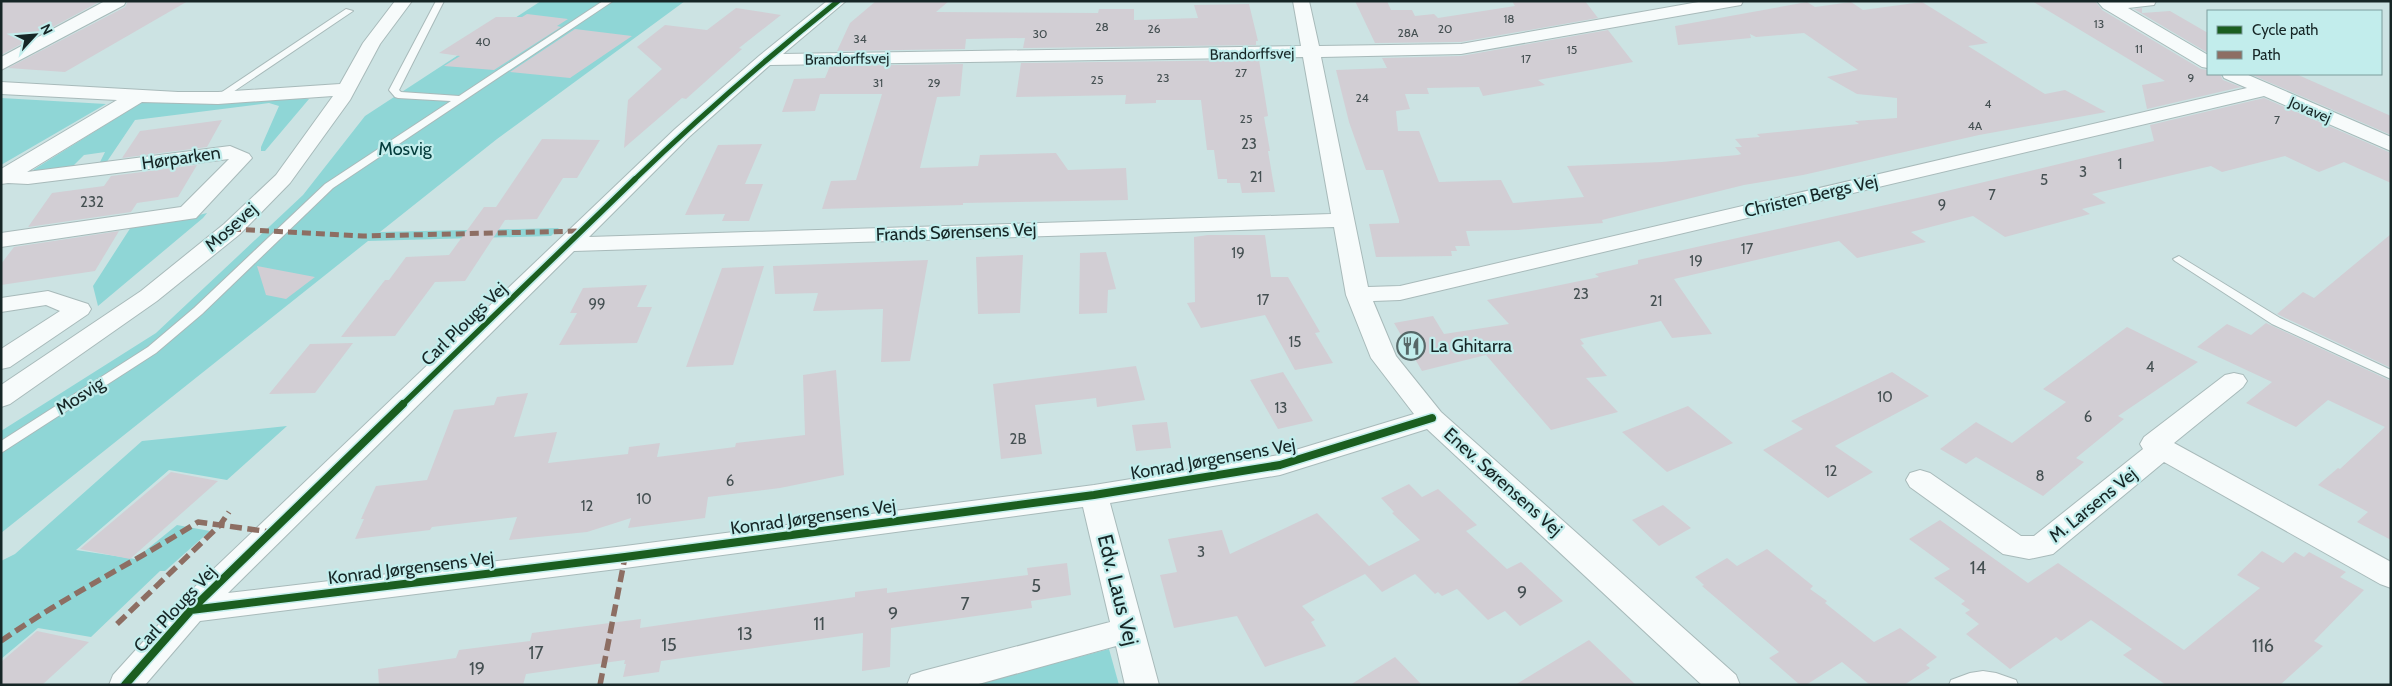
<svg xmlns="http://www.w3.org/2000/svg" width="2392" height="686" font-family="Cabin,sans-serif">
	<rect width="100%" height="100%" fill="#cce3e3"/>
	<!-- green -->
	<path fill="#8fd6d6" d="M541,1H685L497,139L380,232L559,228L551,236L368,241L1,533V431L156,333L303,195L365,116Z
		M302,97L309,99L265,151H261V147L279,106L269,103L135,120L106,163L99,164L105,152L84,155L71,168L41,172L33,170L142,102L215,104Z
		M1,98L106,104L1,165Z
		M207,213L203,218L98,306L93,286L131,227L187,218Z
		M287,426L227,480L169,470L76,550L135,559L177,525L210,531L165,571H160L91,637L38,628L1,659V561L15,554L142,441Z
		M1109,649L1119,685H974Z"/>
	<!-- building -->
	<path fill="#d2ced4" d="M1,1H101L1,55Z
		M128,1H188L65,72L8,68L125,7Z
		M876,1H949L936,12L1098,13L1099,9H1134V20L1198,18L1194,5L1249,4L1258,41H1256V45L1023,48L1025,38L966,39L965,49L837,51L850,23Z
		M1355,1H1387L1391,10H1412L1415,16L1434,14L1438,18L1515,6L1512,1H1585L1598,18L1461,42L1375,43Z
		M2032,1H2095L2102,10L2201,69L2208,70V74H2220L2223,80L2241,87L2147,109L2142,85L2165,81Z
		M1807,2L1815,7L1851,2L1863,10L1922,2L1988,43L1968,46L2045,94L2065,90L2106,112L1979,135L1803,175L1744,185L1602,220L1603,223L1518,230L1466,231L1470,246H1455L1457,251H1451L1452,256L1376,257L1369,224L1399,223V220L1383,170H1366L1349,122L1336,70L1387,68L1382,58L1461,56L1608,30L1633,62L1538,80L1545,85L1483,96L1479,87L1427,88L1429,94H1405L1410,109L1396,111L1398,131H1419L1439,182L1501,180L1513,203L1584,197L1567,166L1662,162L1738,155L1741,154L1735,147H1742L1735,139L1760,137L1757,134L1859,124L1855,121L1897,118V98L1857,94L1827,77L1858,70L1804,33L1756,37L1750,34L1751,38L1678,45L1675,26Z
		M736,8L781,15L739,48L742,49L686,99L682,98L624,148L628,100L662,69L637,47L665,25L707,30Z
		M2142,8V13L2170,11L2208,33V53L2134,9Z
		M527,14L568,19L557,26L561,27L494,70L444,66L460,56L439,53L496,17H522Z
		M575,29L632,36L570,78L510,72Z
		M1259,60L1268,116L1264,117L1270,151H1268L1275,192L1242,193L1240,183H1227V179H1218L1214,150H1207L1201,100H1156V103L1125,104L1126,95L1016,97L1021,63Z
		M963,64L960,96L937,97L920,168L978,166L980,155L1056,153L1068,170L1126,168L1128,200L963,203V205L822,209L831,181L856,180L882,94H820L815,111L782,112L794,79L825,78L830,66Z
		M2250,74H2296L2391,116V135Z
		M2264,98L2391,153V183L2344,162L2319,172L2285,156L2222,172L2211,166L2092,194L2106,203L2082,209L2090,214L2005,237L1973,216L1911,232L1926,242L1857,258L1839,241L1674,279L1712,334L1672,338L1661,321L1580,339L1584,344L1581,345L1607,376L1586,378L1618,412L1551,430L1486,355L1422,371L1394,323L1433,316L1444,334L1509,324L1487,300L1599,277L1595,274L1638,264V260L1926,196L2154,141L2150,125Z
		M222,120L207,147L122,158L140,131Z
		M542,139L600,140L577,178H563L537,219L505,220L465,281L435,282L395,336L341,337L385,280H389L406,257L449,255L484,207H496Z
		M762,144L745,184H763L749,221H722L725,214L685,215L718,145Z
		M197,165L178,197L137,203L131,212L28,227L52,193L104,186L111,176Z
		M119,231L95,271L1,285V264L14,247Z
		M2391,234V368L2277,314L2303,292L2314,298Z
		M1208,235H1265L1271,277H1288L1320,332L1315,333L1333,363L1295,370L1265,315L1201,328L1187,303L1195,302L1194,237Z
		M1106,252L1116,289L1108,290L1107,313L1079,314L1080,253Z
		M1023,255L1020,313L978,314L976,257Z
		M928,260L910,361L881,362L883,309L813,311L818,293L775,294L773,266Z
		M257,266L315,277L286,299L266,295Z
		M764,266L733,365L686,367L722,268Z
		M647,285L637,307H652L637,343L559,345L577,313H570L583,288Z
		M2266,323L2391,381V540L2357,522L2368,512L2318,485L2338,468L2340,469L2385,427L2328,400L2296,427L2246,403L2272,382L2197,347L2227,324L2251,335Z
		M2127,327L2198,362L2118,416L2124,419L2076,458L2084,462L2043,496L1976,457L1966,464L1940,449L1976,422L2012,443L2066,402L2043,389Z
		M353,343L315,393L269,394L310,344Z
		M1136,366L1145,400L1097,407L1096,398L1035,405L1042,454L1001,459L993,384Z
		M836,370L844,475L780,488L708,497L705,518L628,528L631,518L587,532L509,540L517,517L432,527L430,530L355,539L364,519H361L376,486L427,480L454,410L494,405L497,397L528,393L514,437L557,432L548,463L628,454L629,447L660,443L657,457L735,447L736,443L805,435L803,375Z
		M1283,372L1313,421L1278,429L1250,380Z
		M1892,372L1929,396L1835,446L1873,472L1828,498L1763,450L1803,429L1791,421Z
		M1688,406L1733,443L1667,472L1622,432Z
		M1167,422L1171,448L1136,451L1132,425Z
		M171,472L218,481L130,559L80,549Z
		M1409,484L1422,497L1438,489L1477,525L1466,531L1507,569L1521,562L1563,601L1520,626L1505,611L1488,620L1457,589L1442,596L1438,592L1435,594L1415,574L1382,592L1365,574L1302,606L1315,620L1311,622L1326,646L1265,667L1237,616L1174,628L1160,575L1177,572L1168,539L1222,530L1230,554L1317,513L1369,566L1420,540L1392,513L1394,512L1381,498Z
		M1663,505L1691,528L1659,546L1632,520Z
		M1940,520L2028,583L2058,563L2184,650L2260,588L2237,575L2262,551L2283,563L2295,552L2304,557L2309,552L2346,572L2340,577L2364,590L2314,641L2323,646L2280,685H2166L2123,655L2132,649L2091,620L2061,641L2056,637L2010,669L1966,634L1979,624L1965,613L1970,610L1961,604L1965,601L1934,578L1950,569L1909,539Z
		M1767,549L1813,586L1810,589L1827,601L1825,603L1874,642L1900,628L1937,657L1926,665L1930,668L1904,685H1870L1842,662L1806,685H1800L1769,658L1779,652L1702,586L1704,585L1695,577L1727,558L1737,566Z
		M1067,563L1071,595L1031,601L1032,608L891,628L890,667L862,671L863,633L661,661L659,672L623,677L626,664H624L625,660L526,674L523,685H379L378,669L456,658L459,650L530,641L532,633L641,619L640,628L855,597V592L887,588V593L1028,575L1027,568Z
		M37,631L89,642L42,685H1V662Z
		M1589,640L1636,685H1515Z
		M1395,657L1422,685H1350Z"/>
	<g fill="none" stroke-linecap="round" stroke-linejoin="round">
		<defs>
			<path id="service" d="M436,1H444L399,90L401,92L459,96L603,1H613L333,188L202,314L156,353L1,453V441L148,347L194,308L325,184L451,101L398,98L395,97L389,90Z
				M346,9L353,11L221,100H215L213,98Z
				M2179,256L2280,318L2391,370V379L2272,324L2175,261L2173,259Z
				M1983,671L1996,673L2016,680L2018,685H1949L1951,680L1970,673Z"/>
			<path id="minor" d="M105,1H126L124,5L1,70V57Z
				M395,1H412L380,44L350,100L290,183L240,234L157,301L10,404L1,407V385L141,291L224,224L276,175L333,96L218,104L142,102L27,172L230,146L249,154L252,158L196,218L1,247V233L181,207L229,159L28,184L8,183L1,184V169L117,100L1,94V82L178,92H218L340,84L363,43Z
				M827,1H846L783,54L1301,46L1293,1H1309L1319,46L1461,44L1704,1H1743L1741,5L1735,6L1461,54L1321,57L1368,287L1400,286L2247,88L2224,78L2222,74H2246L2391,137V151L2264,96L1400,300L1373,301L1396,356L1441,412L1736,675L1740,685H1702L1427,429L1280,475L1110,503L1159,685H1125L1116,646L975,685H907L911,675L923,671L1110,622L1083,507L625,568L200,621L145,685H109L113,675L180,601L675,129L759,56ZM1303,57L1331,214L589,237L689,137L770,65ZM1334,227L1346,295L1371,358L1414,414L1279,455L1094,485L625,546L228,593L574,251Z
				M2097,1H2156L2154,5L2128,8L2208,55V68L2202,67L2103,8Z
				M48,291L88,304L91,309L88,314L10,367L1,369V349L60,311L46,305L1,312V298Z
				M2234,373L2243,375L2247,381L2243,387L2174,443L2391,562V588L2380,584L2164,462L2053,554L2029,559L2003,554L1910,487L1906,480L1910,473L1920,470L1930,473L2021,536H2034L2143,449L2140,444L2144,437L2225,375Z"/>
		</defs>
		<!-- service casing -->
		<use href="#service" stroke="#a8baba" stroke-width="2"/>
		<!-- minor casing -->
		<use href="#minor" stroke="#a8baba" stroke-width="2"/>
		<!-- service -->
		<use href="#service" fill="#f7fbfb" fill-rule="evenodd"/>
		<!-- minor -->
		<use href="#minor" fill="#f7fbfb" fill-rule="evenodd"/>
		<!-- quiet-far1 -->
		<path stroke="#8d6e63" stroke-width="5" stroke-dasharray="9 5" stroke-linecap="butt" d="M232,229L363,236L582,231"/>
		<!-- quiet -->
		<path stroke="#8d6e63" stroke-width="5.5" stroke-dasharray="12 5.5" stroke-linecap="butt" d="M117,624L220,525L229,512
			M1,641C64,597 133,563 198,522L271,532
			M600,685L625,557"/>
		<defs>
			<path id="cycleway-far2" d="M634,180C699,117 767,58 838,1"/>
			<path id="cycleway-far1" d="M402,405L635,179"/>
			<path id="cycleway" d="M191,610L625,557L1094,495L1280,465L1432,418
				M125,685L191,610L403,404"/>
		</defs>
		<!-- cycleway-far2 casing -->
		<use href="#cycleway-far2" stroke="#c2edec" stroke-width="8"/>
		<!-- cycleway-far1 casing -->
		<use href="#cycleway-far1" stroke="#c2edec" stroke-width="9"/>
		<!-- cycleway casing -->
		<use href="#cycleway" stroke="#c2edec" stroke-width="11"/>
		<!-- cycleway-far2 -->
		<use href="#cycleway-far2" stroke="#1b5e20" stroke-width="5"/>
		<!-- cycleway-far1 -->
		<use href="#cycleway-far1" stroke="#1b5e20" stroke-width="5.5"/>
		<!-- cycleway -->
		<use href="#cycleway" stroke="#1b5e20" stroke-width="8"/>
	</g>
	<!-- icons -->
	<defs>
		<symbol id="restaurant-ring" viewBox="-11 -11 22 22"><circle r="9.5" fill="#c2edec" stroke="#566868" stroke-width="1.5"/><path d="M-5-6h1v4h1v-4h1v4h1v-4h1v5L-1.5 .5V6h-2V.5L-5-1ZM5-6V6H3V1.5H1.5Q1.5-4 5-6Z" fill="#566868"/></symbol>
	</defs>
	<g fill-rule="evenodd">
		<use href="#restaurant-ring" x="1395" y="330" width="32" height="32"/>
	</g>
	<g text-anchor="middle" stroke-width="4.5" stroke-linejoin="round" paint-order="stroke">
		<!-- far-number labels -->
		<g font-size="12" fill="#455052">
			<text x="1509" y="23">18</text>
			<text x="2099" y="28">13</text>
			<text x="1102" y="31">28</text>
			<text x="1154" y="33">26</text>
			<text x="1445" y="33">20</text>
			<text x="1408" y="37">28A</text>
			<text x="1040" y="38">30</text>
			<text x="860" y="43">34</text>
			<text x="483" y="46">40</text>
			<text x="2139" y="53">11</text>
			<text x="1572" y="54">15</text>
			<text x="1526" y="63">17</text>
			<text x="1241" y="77">27</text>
			<text x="1163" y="82">23</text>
			<text x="2191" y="82">9</text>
			<text x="1097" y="84">25</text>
			<text x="878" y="87">31</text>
			<text x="934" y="87">29</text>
			<text x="1362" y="102">24</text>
			<text x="1988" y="108">4</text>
			<text x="1246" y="123">25</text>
			<text x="2277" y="124">7</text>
			<text x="1975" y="130">4A</text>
		</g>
		<!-- far-street labels -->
		<g font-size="15" fill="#162626" stroke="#c2edec">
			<text transform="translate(1252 54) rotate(-1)" y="5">Brandorffsvej</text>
			<text transform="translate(847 59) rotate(-1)" y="5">Brandorffsvej</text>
			<text transform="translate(2310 110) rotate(23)" y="5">Jovavej</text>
		</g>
		<!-- number labels -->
		<g font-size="15" fill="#455052">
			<text x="1249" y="149">23</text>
			<text x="2120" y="169">1</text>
			<text x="2083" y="177">3</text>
			<text x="1256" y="182">21</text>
			<text x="2044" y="185">5</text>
			<text x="1992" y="200">7</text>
			<text x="92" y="207">232</text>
			<text x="1942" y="210">9</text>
			<text x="1747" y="254">17</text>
			<text x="1238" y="258">19</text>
			<text x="1696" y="266">19</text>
			<text x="1581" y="299">23</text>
			<text x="1263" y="305">17</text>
			<text x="1656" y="306">21</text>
			<text x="597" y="309">99</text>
			<text x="1295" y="347">15</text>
			<text x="2150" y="372">4</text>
			<text x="1885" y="402">10</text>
			<text x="1281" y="413">13</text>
			<text x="2088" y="422">6</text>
			<text x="1018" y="444">2B</text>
			<text x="1831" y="476">12</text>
			<text x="2040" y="481">8</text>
			<text x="730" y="486">6</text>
			<text x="644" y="504">10</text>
			<text x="587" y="511">12</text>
			<text x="1201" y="557">3</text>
		</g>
		<!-- park labels -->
		<g font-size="18" fill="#033b3b" stroke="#c2edec">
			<text x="405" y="155">Mosvig</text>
		</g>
		<!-- street labels -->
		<g font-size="18" fill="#162626" stroke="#c2edec">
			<text transform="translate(181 158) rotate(-8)" y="6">Hørparken</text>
			<text transform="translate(1811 196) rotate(-13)" y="6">Christen Bergs Vej</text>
			<text transform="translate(231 227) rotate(-42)" y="6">Mosevej</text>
			<text transform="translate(956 232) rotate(-2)" y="6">Frands Sørensens Vej</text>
			<text transform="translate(464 324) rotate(-44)" y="6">Carl Plougs Vej</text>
			<text transform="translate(80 396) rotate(-33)" y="6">Mosvig</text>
			<text transform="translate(1213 459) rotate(-10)" y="6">Konrad Jørgensens Vej</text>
			<text transform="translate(1503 482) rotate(42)" y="6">Enev. Sørensens Vej</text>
			<text transform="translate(2093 505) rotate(-39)" y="6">M. Larsens Vej</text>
			<text transform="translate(813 517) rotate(-8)" y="6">Konrad Jørgensens Vej</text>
			<text transform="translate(411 568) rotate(-7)" y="6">Konrad Jørgensens Vej</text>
			<text transform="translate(175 609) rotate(-47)" y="6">Carl Plougs Vej</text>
		</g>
		<!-- poi labels -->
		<g font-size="18" fill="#162626" stroke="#c2edec" text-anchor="start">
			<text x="1430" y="352">La Ghitarra</text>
		</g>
		<!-- near-number labels -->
		<g font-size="18" fill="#455052">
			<text x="1978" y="574">14</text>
			<text x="1036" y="592">5</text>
			<text x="1522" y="599">9</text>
			<text x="965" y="610">7</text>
			<text x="893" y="620">9</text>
			<text x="819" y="630">11</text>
			<text x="745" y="640">13</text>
			<text x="669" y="651">15</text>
			<text x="2263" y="652">116</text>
			<text x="536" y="659">17</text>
			<text x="477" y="675">19</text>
		</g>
		<!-- near-street labels -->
		<g font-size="21" fill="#162626" stroke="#c2edec">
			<text transform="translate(1118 590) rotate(76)" y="7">Edv. Laus Vej</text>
		</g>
	</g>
	<!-- border -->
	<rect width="2392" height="686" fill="none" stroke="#162626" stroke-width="5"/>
	<!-- legend -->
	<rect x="2207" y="10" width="175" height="65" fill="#c2edec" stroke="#7d9d9d"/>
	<rect x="2217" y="26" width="25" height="8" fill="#1b5e20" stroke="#7d9d9d"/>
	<text x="2252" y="35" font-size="15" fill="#162626">Cycle path</text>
	<rect x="2217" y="51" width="25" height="8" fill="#8d6e63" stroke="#7d9d9d"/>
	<text x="2252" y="60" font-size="15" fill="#162626">Path</text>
	<!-- north arrow -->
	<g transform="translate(35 35) rotate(64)" stroke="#c2edec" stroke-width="4" paint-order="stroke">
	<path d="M0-4L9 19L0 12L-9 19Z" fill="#162626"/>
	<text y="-8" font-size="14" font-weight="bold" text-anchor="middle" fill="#162626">N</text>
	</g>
</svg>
